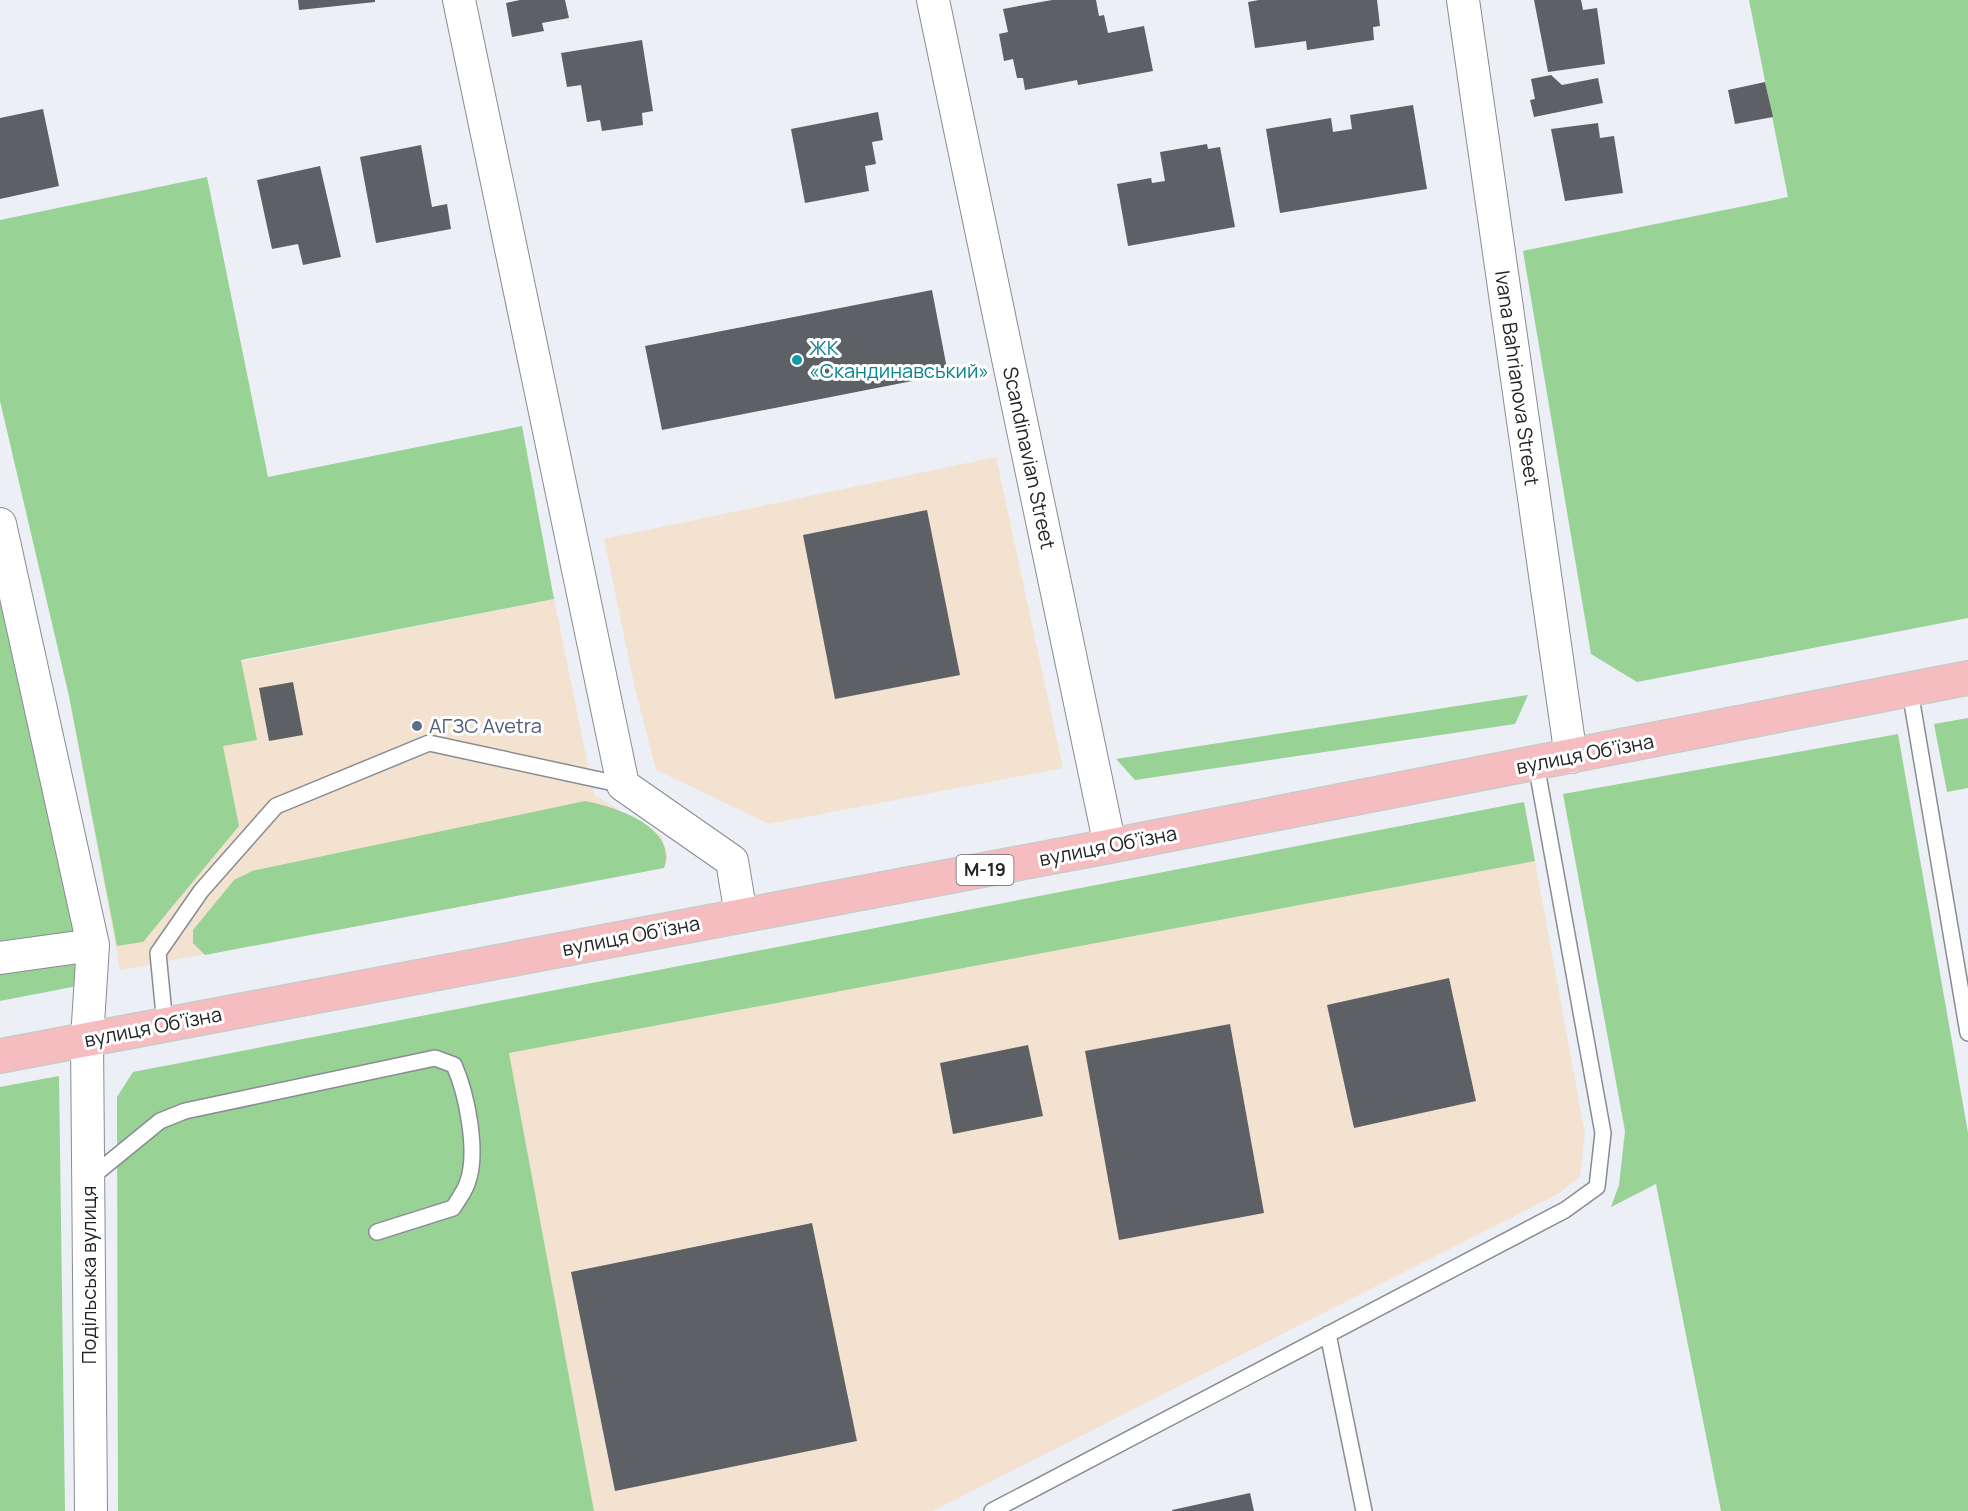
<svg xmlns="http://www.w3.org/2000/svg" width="1968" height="1511" font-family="Manrope,sans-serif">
	<rect width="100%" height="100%" fill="#eceff5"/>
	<!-- commercial -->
	<path fill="#f3e2d0" d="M996,457L1063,768L769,824L656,770L635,689L604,539Z
		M554,599L594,795L661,835L668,856L664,868L120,970L69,696Z
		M1535,861L1585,1134L1580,1177L1556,1195L933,1511H594L509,1053Z"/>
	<!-- green -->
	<path fill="#98d295" d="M1749,0H1968V618L1637,682L1591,654L1523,251L1788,197Z
		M207,177L268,477L522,426L554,599L241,660L257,740L223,746L239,826L143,942L117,946L69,696L0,401V220Z
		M0,594L81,959L77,986L0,1001Z
		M1528,695L1515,724L1135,780L1116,759Z
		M1968,718V788L1947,792L1934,724Z
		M1898,734L1968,1133V1511H1721L1656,1184L1611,1207L1619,1185L1625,1131L1563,794Z
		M585,801C616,807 678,827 664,868L205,955L193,943V930L234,880L252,871Z
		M1524,802L1535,861L509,1053L594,1511H118L117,1097L133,1072Z
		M59,1076L65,1511H0V1087Z"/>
	<!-- building -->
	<path fill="#5d6065" d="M298,0H375V2L299,10Z
		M520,0H565L569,18L542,23L544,31L512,37L506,3Z
		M1052,0H1096L1099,16L1104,15L1108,33L1144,26L1153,71L1078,85L1077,80L1025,90L1023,78H1017L1013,59L1004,61L999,34L1008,32L1003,9Z
		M1259,0H1377L1380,26L1373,27L1374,40L1307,50L1306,41L1255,48L1248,2Z
		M1534,0H1581L1583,10L1597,8L1605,64L1548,72Z
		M642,40L653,111L642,113L643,125L602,131L600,120L587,122L581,85L567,87L561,53Z
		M1551,75L1562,85L1598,78L1603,103L1534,117L1530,100L1535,99L1531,79Z
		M1765,82L1773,117L1735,124L1728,90Z
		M1413,105L1427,189L1280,213L1266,129L1331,118L1333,132L1352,129L1350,115Z
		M43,109L59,186L0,199V118Z
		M878,112L883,140L872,142L876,164L865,166L869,191L805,203L791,129Z
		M1598,123L1600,138L1614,136L1623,193L1565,201L1551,129Z
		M1207,144L1208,149L1220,147L1235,227L1128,246L1117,184L1151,178L1152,183L1165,181L1160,152Z
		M421,145L432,207L447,204L451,229L376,243L360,157Z
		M320,166L341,257L303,265L298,244L272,249L257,180Z
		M932,290L948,374L662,430L645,346Z
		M927,510L960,675L835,699L803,535Z
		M293,682L303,735L269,741L259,688Z
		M1449,978L1476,1101L1354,1128L1327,1005Z
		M1230,1024L1264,1213L1119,1240L1085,1051Z
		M1028,1045L1043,1116L953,1134L940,1063Z
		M812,1223L857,1441L615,1491L571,1272Z
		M1250,1493L1254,1511H1172V1510Z"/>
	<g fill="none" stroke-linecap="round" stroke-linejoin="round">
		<defs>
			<path id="lane" d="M1910,691L1968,1033
				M165,1025L158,953L201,891L276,806L429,743L623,785
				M89,1179L160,1121L185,1111L435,1058L454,1065C467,1094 479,1154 467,1184C464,1192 458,1200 453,1208L377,1232
				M1328,1334L1364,1511
				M992,1511L1565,1210L1597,1187L1603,1133L1536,764"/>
			<path id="street" d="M459,0L623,785L732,861L741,915
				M933,0L1110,846
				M1463,0L1571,757
				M0,524L93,945L87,1039L91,1511
				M0,958L93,945"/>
			<path id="highway" d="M0,1056L1110,846L1968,678"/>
		</defs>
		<!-- lane casing -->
		<use href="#lane" stroke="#898c91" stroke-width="18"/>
		<!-- street casing -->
		<use href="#street" stroke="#898c91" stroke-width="34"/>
		<!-- highway casing -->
		<use href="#highway" stroke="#cacacb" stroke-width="36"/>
		<!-- lane -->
		<use href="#lane" stroke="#fff" stroke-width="15"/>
		<!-- street -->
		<use href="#street" stroke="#fff" stroke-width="32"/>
		<!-- highway -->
		<use href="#highway" stroke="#f6bdc0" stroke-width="33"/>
	</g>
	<!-- markers -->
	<circle fill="#0f9aa8" stroke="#fff" stroke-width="2" cx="797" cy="360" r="6"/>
	<circle fill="#5c6f8a" stroke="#fff" stroke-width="2" cx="417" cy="726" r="6"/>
	<g text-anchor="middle" stroke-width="6" stroke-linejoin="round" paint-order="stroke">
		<!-- shield labels -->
		<rect fill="#fff" stroke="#656667" stroke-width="1.5" x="956.5" y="855" width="57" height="30" rx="4.5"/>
		<g font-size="18" font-weight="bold" fill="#232426">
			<text x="985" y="876">М-19</text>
		</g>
		<!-- culture labels -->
		<g font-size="20" fill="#0d838f" stroke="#fff" text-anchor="start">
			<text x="809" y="355">ЖК<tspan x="809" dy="23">«Скандинавський»</tspan></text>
		</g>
		<!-- street labels -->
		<g font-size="20" fill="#232426" stroke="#fff">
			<text transform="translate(1517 378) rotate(82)" y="7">Ivana Bahrianova Street</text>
			<text transform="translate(1029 458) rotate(78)" y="7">Scandinavian Street</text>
			<text transform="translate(1585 754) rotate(-11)" y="7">вулиця Об’їзна</text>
			<text transform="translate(1108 846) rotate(-11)" y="7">вулиця Об’їзна</text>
			<text transform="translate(631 936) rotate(-11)" y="7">вулиця Об’їзна</text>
			<text transform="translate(153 1027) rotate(-11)" y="7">вулиця Об’їзна</text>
			<text transform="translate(89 1275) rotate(-90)" y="7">Подільська вулиця</text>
		</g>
		<!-- service labels -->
		<g font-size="20" fill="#4e5e75" stroke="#fff" text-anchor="start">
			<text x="429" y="733">АГЗС Avetra</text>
		</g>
	</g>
</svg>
